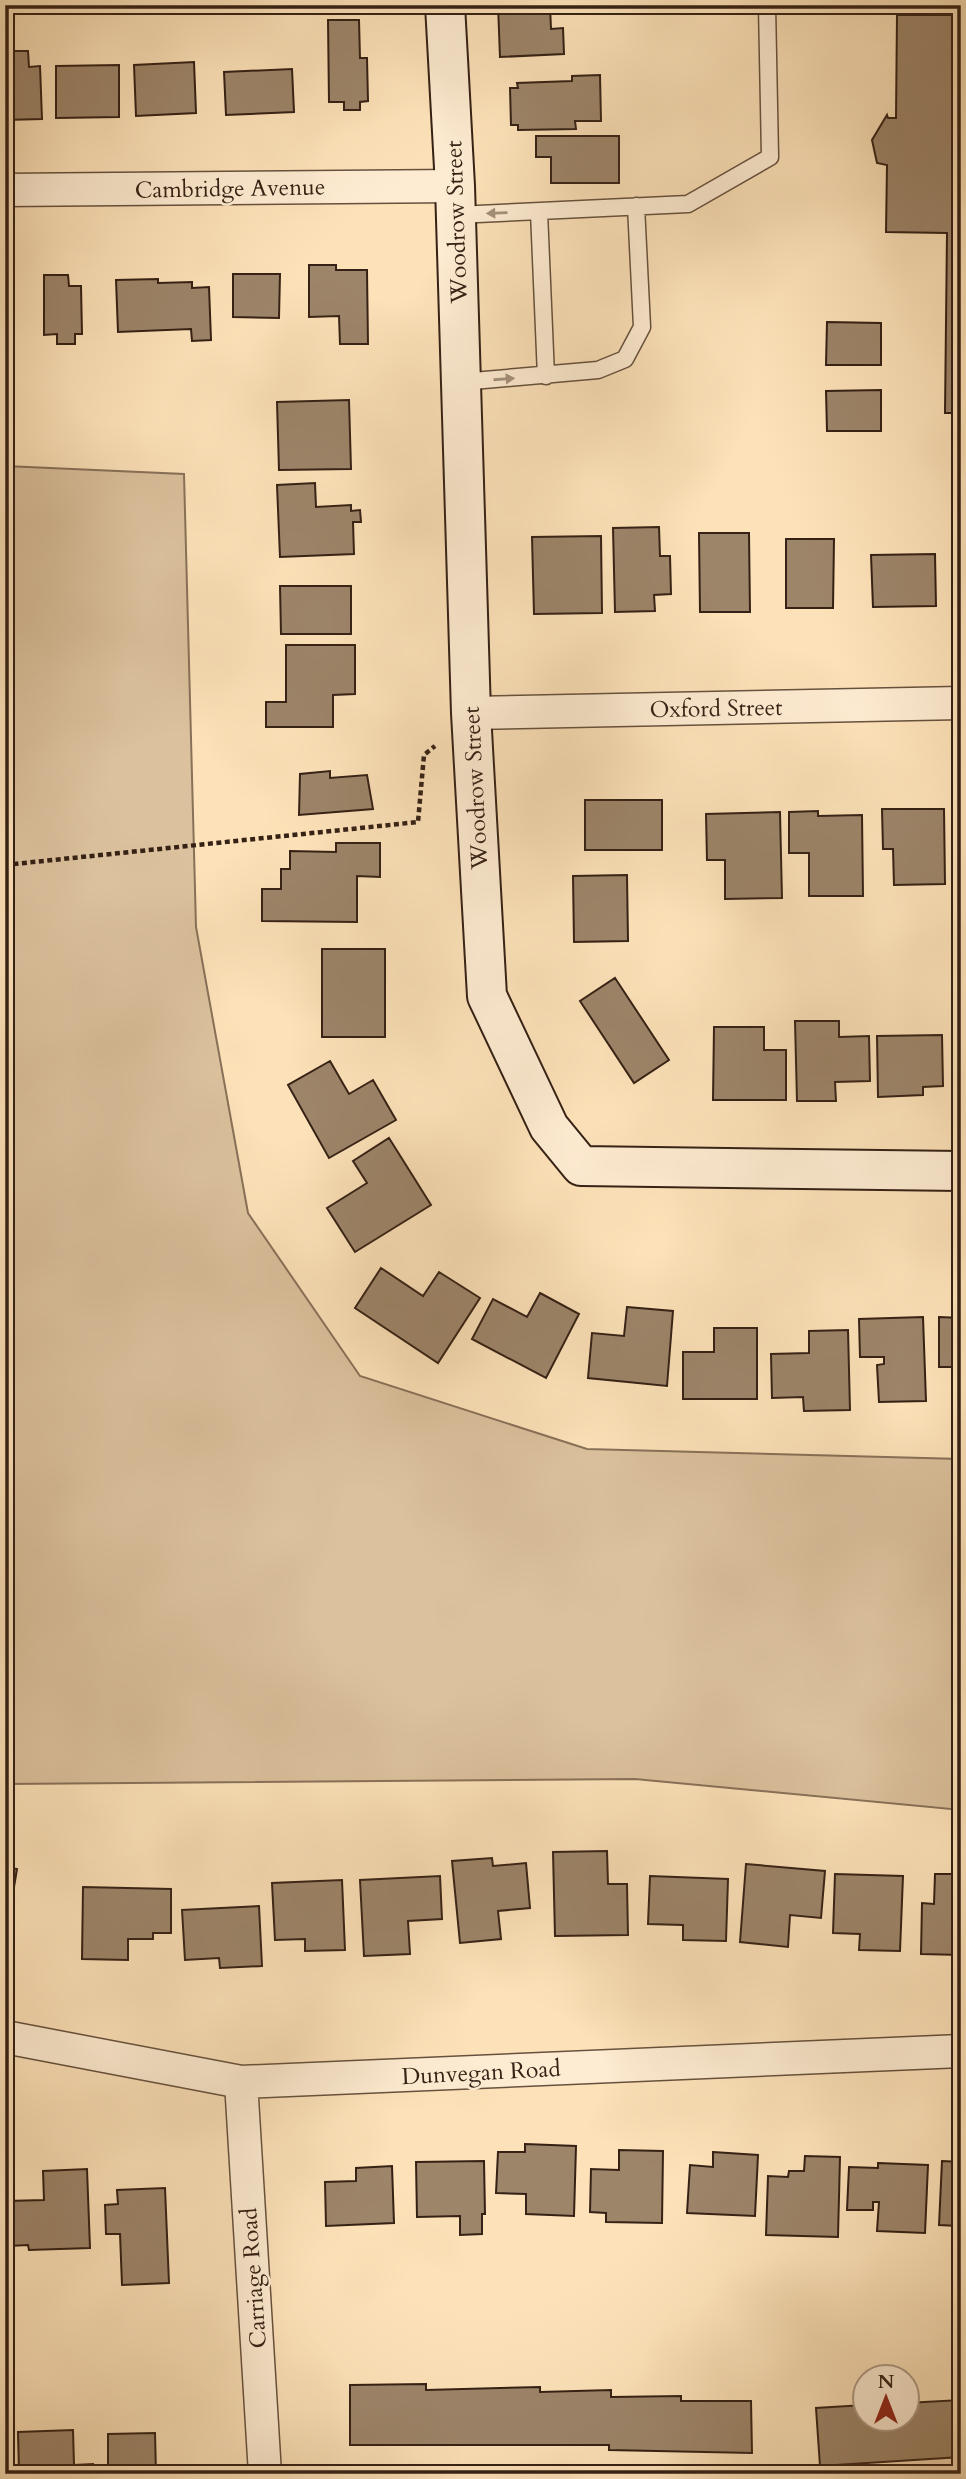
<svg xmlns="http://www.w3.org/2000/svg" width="966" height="2479" font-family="Cardo,serif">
	<rect width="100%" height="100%" fill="#fde2b9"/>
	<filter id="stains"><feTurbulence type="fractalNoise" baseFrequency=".00286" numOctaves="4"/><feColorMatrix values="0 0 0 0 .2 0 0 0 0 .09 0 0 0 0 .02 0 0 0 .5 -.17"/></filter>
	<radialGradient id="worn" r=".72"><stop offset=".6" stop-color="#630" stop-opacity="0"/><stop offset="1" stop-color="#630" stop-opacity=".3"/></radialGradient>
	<!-- green -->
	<path fill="#dbc19d" stroke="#887159" stroke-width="2" d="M5,466L184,474L196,927L248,1213L360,1376L587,1449L961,1459V1810L635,1779L5,1784Z"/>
	<!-- building -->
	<path fill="#9d856a" stroke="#352115" stroke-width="2" d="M498,5H550L551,29L563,28L564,54L500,57Z
		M897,15H961V413H945L947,233L886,232L887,165L877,163L872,140L887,115L888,118H896Z
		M328,20H359L360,58H367L368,101L360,102V110H344V102H329Z
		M5,51H28L29,67L40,66L42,119L5,120Z
		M194,62L196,113L136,116L134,65Z
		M119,65V117L56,118V66Z
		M292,69L294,112L226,115L224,72Z
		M600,75L601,121H575L576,129L518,130V125H511L510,88H518L517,83L572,81V76Z
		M536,136H619V183H551V157H536Z
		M309,265H336V270H367L368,344H340L339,316L309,317Z
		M233,274H280L279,318L233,317Z
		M44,275H68L69,286H81L82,334H75V344H57V334L44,335Z
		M158,279V283L192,282V288L209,287L211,340L192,341L191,329L118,332L116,280Z
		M827,322L881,323V365H826Z
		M881,390V431H827L826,391Z
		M349,400L351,469L279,470L277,402Z
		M315,483L316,507L351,505V511L360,510L361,522H353L354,554L280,557L277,485Z
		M659,527L660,556H670L671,594L654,595L655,611L615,612L613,528Z
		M699,533H749L750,612H700Z
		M601,536L602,613L534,614L532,537Z
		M786,539H834L833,608H786Z
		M935,554L936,606L873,607L871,555Z
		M280,586H351V634H281Z
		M286,645H355V694L333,695V727H266V702H286Z
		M330,771V778L367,775L373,809L299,815L300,774Z
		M585,800H662V850H585Z
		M882,809H944L945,884L894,885L893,849H883Z
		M818,811V816L862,815L863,896H809V853H789V812Z
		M780,812L782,898L725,899V860H707L706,814Z
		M336,843H380V877L357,876V922L262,921V889H281V869H290V851L336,852Z
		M627,875L628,941L574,942L573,876Z
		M322,949H385V1037H322Z
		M615,978L669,1060L634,1083L580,1001Z
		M795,1021H839V1037L869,1036L870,1081L835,1082L836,1101H797Z
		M714,1027H764V1050H786V1100H713Z
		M942,1035L943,1086L923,1087V1095L878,1097L877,1036Z
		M330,1061L349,1094L373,1080L396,1120L329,1158L288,1085Z
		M389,1138L431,1205L355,1252L327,1208L367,1183L353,1161Z
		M381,1268L423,1296L439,1272L480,1298L438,1363L355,1308Z
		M540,1293L579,1314L546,1378L472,1339L493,1299L527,1317Z
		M627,1307L673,1311L667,1386L588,1378L592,1333L624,1336Z
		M923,1317L926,1401L879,1402L877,1365L884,1364V1357H860L859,1319Z
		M939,1317L961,1318V1400H955L956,1367H939Z
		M714,1328H757V1399H683V1352H714Z
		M848,1330L850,1410L804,1411L803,1397L772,1398L771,1354L809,1353V1331Z
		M607,1851L608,1884H627L628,1935L555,1936L553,1852Z
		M492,1858L493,1866L526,1863L530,1908L498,1911L501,1939L460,1943L452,1861Z
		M746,1864L825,1871L821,1918L790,1915L788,1947L740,1942Z
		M5,1867L17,1869L8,1923H5Z
		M835,1874L903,1876L900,1951L859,1950L860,1934L833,1933Z
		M935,1874H961V1955L921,1954L922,1903L934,1904Z
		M440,1876L442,1919L408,1921L410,1954L364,1956L360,1880Z
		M650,1876L728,1879L726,1941L683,1940V1925L648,1924Z
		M342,1880L345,1950L305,1951V1939L275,1940L272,1883Z
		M83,1887L171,1889V1933H153V1939H128V1960L82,1959Z
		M259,1906L262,1966L220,1968L219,1958L185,1960L182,1910Z
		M525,2144L576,2146L574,2216L526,2214V2194L496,2193L498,2152H525Z
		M619,2150L663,2151L662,2223L606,2222V2213L590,2212L591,2169L619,2170Z
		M713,2152L758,2155L755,2216L687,2213L690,2165L713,2167Z
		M805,2156L840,2157L838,2237L766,2235L768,2176L788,2177L789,2171H804Z
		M484,2161L485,2214H482V2234L460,2235V2216L417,2217L416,2162Z
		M942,2161L961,2162V2233H959V2226L939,2225Z
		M878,2163L928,2165L925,2233L877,2231L879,2202H873V2210H847L849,2167L878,2168Z
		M392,2166L394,2223L326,2226L325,2182L356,2181V2168Z
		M87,2169L90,2248L29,2250L28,2245L9,2246L7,2201L44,2200L43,2171Z
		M165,2188L169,2283L122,2285L120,2234H106L105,2205L118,2204L117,2190Z
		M426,2384V2390L540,2387V2392L611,2390V2397L681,2396V2401H751L752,2453L609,2450V2445H350V2385Z
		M961,2400V2457L820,2466L816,2408L864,2405V2420H906V2403Z
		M73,2430L74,2465L93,2464V2474L19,2472L18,2432Z
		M155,2433L156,2474H108V2434Z"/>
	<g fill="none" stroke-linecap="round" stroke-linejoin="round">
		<defs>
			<path id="lane" d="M539,212L546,376
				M456,215L688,204L770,157L767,5
				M461,382L598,370L625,359L642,327L636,206"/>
			<path id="street" d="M5,190L455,186
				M471,713L961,703
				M5,2037L241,2082L961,2051
				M241,2082L265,2474"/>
			<path id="secondary" d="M445,5L455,186L471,713L487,996L549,1127L581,1166L961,1171"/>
		</defs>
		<!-- lane casing -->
		<use href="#lane" stroke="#67513e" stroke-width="19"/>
		<!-- street casing -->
		<use href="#street" stroke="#67513e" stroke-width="35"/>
		<!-- secondary casing -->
		<use href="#secondary" stroke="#352115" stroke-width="42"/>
		<!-- path -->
		<path stroke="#352115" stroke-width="4.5" stroke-dasharray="5 3.5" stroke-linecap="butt" d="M5,865L418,822L424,755L435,746"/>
		<!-- lane -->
		<use href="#lane" stroke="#feecd2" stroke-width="16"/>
		<!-- street -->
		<use href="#street" stroke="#feecd2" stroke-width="32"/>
		<!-- secondary -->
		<use href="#secondary" stroke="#feecd2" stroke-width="38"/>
	</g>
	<!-- one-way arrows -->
	<defs><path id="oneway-solid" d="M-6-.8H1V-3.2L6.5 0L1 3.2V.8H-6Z" transform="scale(1.75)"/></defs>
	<g fill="#a4917d">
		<use href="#oneway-solid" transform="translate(497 213) rotate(178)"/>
		<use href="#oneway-solid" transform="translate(504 379) rotate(-4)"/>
	</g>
	<g text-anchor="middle" stroke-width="5" stroke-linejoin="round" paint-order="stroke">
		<!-- street labels -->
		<g font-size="23" fill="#352115" stroke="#feecd2">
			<text transform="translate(230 188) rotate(-1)" y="8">Cambridge Avenue</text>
			<text transform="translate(456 222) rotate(-92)" y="8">Woodrow Street</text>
			<text transform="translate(716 708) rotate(-1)" y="8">Oxford Street</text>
			<text transform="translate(475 788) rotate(-93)" y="8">Woodrow Street</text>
			<text transform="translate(481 2072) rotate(-3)" y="8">Dunvegan Road</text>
			<text transform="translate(253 2278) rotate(-94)" y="8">Carriage Road</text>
		</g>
	</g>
	<!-- margin -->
	<rect width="966" height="2479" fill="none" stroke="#fde2b9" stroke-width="28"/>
	<rect x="7" y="7" width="952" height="2465" fill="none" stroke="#352115" stroke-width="3.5"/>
	<rect x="14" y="14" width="938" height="2451" fill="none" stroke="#352115" stroke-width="2"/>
	<!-- north arrow -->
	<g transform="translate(886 2398)"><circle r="33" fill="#feecd2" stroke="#ae9b86" stroke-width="2"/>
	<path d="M0-5L12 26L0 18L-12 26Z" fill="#8f2418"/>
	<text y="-10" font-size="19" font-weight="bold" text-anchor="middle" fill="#352115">N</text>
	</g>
	<rect width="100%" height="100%" filter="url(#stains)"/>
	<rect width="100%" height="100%" fill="url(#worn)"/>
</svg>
